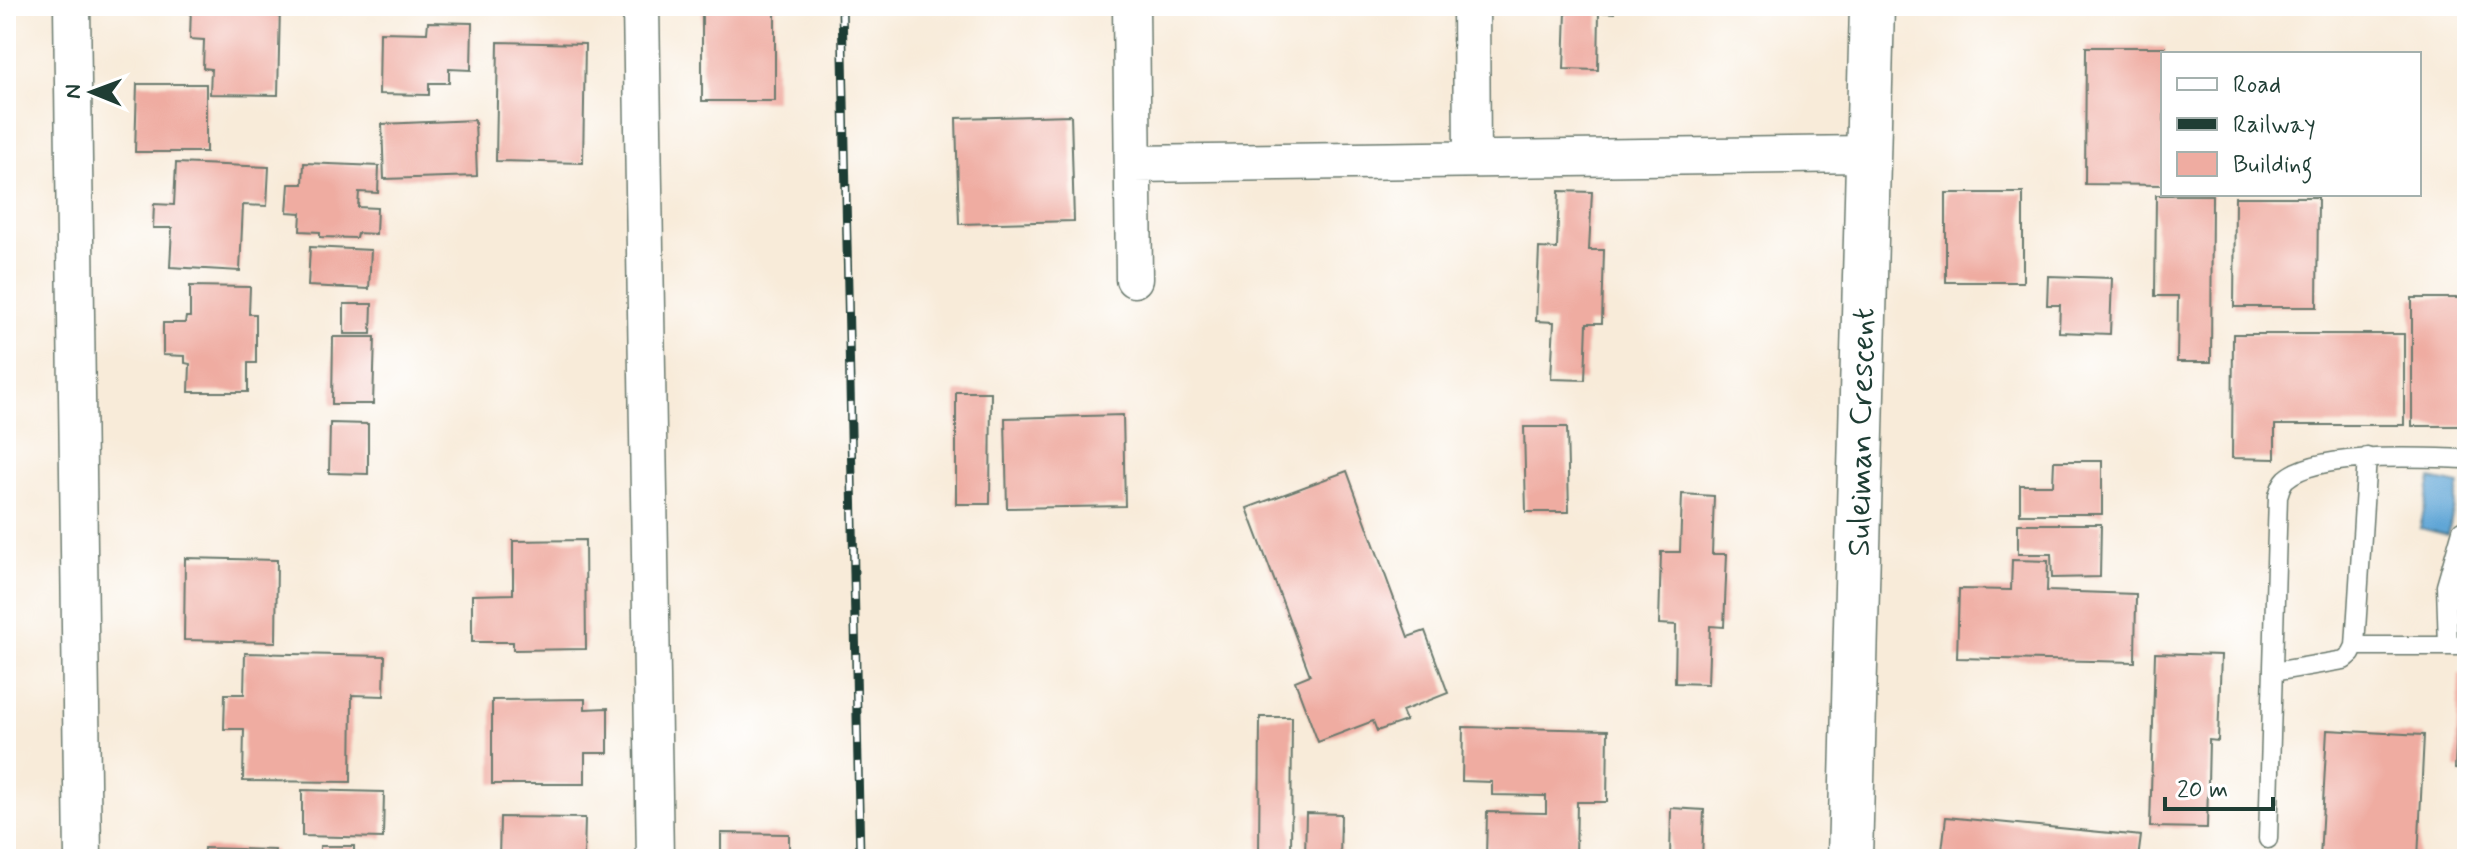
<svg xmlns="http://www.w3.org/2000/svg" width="2473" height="865" font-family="Mynerve,sans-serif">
	<rect width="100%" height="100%" fill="#fff"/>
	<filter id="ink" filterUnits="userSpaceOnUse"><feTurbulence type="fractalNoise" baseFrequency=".0125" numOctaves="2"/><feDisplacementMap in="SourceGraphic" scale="16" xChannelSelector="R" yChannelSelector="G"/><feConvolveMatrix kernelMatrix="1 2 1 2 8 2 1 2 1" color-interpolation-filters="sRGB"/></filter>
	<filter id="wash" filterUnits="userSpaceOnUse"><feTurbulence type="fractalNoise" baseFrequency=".006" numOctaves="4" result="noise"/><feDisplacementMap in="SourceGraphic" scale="32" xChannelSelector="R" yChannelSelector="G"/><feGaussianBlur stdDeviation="1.8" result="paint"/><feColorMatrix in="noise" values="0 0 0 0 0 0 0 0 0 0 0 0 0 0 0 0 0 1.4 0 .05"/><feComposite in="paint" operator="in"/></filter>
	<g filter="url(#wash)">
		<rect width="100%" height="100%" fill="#f8ebd9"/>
		<!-- water -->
		<path fill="#61a6d6" stroke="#407285" stroke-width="2" d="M2431,479L2459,485L2448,535L2420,528Z"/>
		<g id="blocks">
			<!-- building -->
			<path fill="#efaca1" d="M191,6H280L278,95L210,94L211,69L203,68L204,40L190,39Z
				M702,6H775V101H702Z
				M1549,6H1614V13L1599,12L1598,70L1564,69L1566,11H1549Z
				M428,22L472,23L471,70L449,69V83H429V95L379,94L380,32L427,33Z
				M498,42L585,44L583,163L496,161Z
				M2086,47H2165L2163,185L2085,184Z
				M137,84H206V152H135Z
				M1071,115L1074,221L959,224L956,118Z
				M475,120L477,176L384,179L382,124Z
				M176,163L269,167L267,206L243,205L240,271L170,267L172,228H153L154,204L174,205Z
				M304,163L379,166L378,193L359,192L358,207L377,208L376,234L357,233L356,238L320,237V232L300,231L301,213L287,212L289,184H303Z
				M1559,191L1592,192L1589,250H1604L1602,323H1587L1585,380L1551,379L1554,322L1536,321L1539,248L1557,249Z
				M1946,193H2023V282H1946Z
				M2156,195H2212L2211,362H2177L2178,296H2155Z
				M2235,197H2318L2317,307H2234Z
				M310,247L371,250L369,289L308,286Z
				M2048,276L2112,278L2110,334L2059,332L2060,305H2047Z
				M190,286L250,287L249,314H256V363H248V392H189L190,364L185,363V356L163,355V323H185L186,317H190Z
				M2412,298H2467V426H2412Z
				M344,304H372L371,334H344Z
				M2233,334H2404V425H2275V459L2232,458Z
				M333,337H375L373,404H332Z
				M956,392H991L990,504H956Z
				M1123,415L1125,506L1007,508L1005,418Z
				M330,423L368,424V474L329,473Z
				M1524,427H1567L1569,512H1526Z
				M2054,461H2102V514H2020V485H2053Z
				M1347,471L1408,637L1425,631L1448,693L1402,711L1406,721L1377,731L1373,721L1318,742L1295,681L1310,675L1247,508Z
				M1682,494L1714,496L1712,554H1727L1724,627L1710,626L1708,684L1675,683L1676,625L1659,624L1661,552H1680Z
				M2018,524H2101L2100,577L2052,578L2051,554H2018Z
				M585,540L586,649L513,650V642H472V595L513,594V541Z
				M185,558L277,560L276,642L184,640Z
				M2012,560L2048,561L2047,591L2136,594L2135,662L1957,658L1959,589L2011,590Z
				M245,653L385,656L384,696L352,695L351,782L243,781L244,729H224L225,694H244Z
				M2155,653L2221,655L2218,741L2209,740L2207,828L2150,827Z
				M2459,674H2467V770L2455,769Z
				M585,699V709L608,708V753H585V784H492V700Z
				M1260,717H1292L1291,859H1259Z
				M1463,727L1608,730L1607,802H1577L1576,859H1486L1487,812L1546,813V796L1492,795V782L1462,781Z
				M2327,730L2424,735L2418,859H2320Z
				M302,790L384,792L383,838L302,836Z
				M1671,808L1704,810L1702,859H1670Z
				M1306,813L1341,814L1340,859H1305Z
				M500,817L585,818L584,859H499Z
				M1946,817L2141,836L2138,859H1941Z
				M721,833L789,834V859H721Z
				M320,846H354V856H386V859H292V855H320Z
				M204,848L275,850L274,859H203Z"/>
		</g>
	</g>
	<g filter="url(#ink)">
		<use href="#blocks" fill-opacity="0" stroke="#6b7a6e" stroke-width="2"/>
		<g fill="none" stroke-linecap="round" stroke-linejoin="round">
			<defs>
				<path id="lane" d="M2355,646H2467
					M2448,646L2446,586L2462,530H2467
					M2273,672L2344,660L2351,654L2355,646L2367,457
					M2268,839L2278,496C2280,490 2281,484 2286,479C2317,451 2426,458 2467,459"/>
				<path id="street" d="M72,6L83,859
					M641,6L655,859
					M1131,6L1134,279
					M1471,6L1472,159
					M1134,164L1867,154"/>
				<path id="secondary" d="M1850,859L1872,6"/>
			</defs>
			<!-- lane casing -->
			<use href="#lane" stroke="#6b7a6e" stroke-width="21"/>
			<!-- street casing -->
			<use href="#street" stroke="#6b7a6e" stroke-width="39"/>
			<!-- secondary casing -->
			<use href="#secondary" stroke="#6b7a6e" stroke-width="47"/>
			<!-- lane -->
			<use href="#lane" stroke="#fff" stroke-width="18"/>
			<!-- street -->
			<use href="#street" stroke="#fff" stroke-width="36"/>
			<!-- secondary -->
			<use href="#secondary" stroke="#fff" stroke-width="44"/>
			<defs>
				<path id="rail" d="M842,6L860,859"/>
			</defs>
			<!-- rail casing -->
			<use href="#rail" stroke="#1f3d34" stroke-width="9"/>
			<!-- rail -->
			<use href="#rail" stroke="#fff" stroke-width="6" stroke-dasharray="18" stroke-linecap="butt"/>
		</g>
	</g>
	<g text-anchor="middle" stroke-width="7" stroke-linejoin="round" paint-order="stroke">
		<!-- street labels -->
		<g font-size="32" fill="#1f3d34" stroke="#fff">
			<text transform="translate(1860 432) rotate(-89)" y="11">Suleiman Crescent</text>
		</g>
	</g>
	<!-- margin -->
	<rect width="2473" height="865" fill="none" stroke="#fff" stroke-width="32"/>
	<!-- legend -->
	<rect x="2161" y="52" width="260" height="144" fill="#ffffff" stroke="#a5b1ae" stroke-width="2"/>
	<rect x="2177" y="78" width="40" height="12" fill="#ffffff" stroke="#a5b1ae" stroke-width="2"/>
	<text x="2233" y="92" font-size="24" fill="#1f3d34">Road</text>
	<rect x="2177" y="118" width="40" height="12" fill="#1f3d34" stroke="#a5b1ae" stroke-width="2"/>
	<text x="2233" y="132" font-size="24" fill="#1f3d34">Railway</text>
	<rect x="2177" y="152" width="40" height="24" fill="#efaca1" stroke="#a5b1ae" stroke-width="2"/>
	<text x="2233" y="172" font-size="24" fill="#1f3d34">Building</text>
	<!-- north arrow -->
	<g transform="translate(92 92) rotate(271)" stroke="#ffffff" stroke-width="6" paint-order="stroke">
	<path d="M0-6L14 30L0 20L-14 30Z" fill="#1f3d34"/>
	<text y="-12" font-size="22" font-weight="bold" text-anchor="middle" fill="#1f3d34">N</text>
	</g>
	<!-- scale -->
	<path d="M2165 797v12h108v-12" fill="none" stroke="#1f3d34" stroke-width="4"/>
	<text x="2177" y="797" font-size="24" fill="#1f3d34" stroke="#ffffff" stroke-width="6" paint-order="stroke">20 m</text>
</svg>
